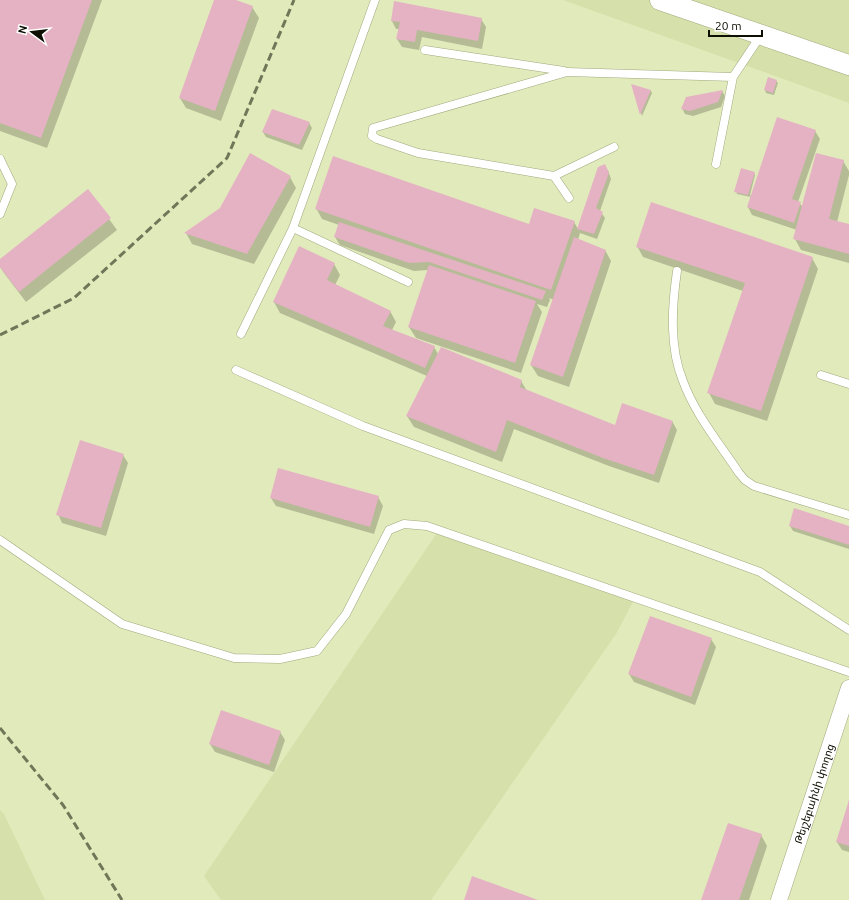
<svg xmlns="http://www.w3.org/2000/svg" width="849" height="900" font-family="Ubuntu,'Noto Sans Armenian',sans-serif">
	<rect width="100%" height="100%" fill="#e1eabb"/>
	<!-- built -->
	<path fill="#d5e0aa" d="M563,0H849V103L800,85Z
		M437,533L634,600L616,634L431,900H221L204,876Z
		M0,810L4,814L45,900H0Z"/>
	<!-- shadow -->
	<path fill="#0003" d="M0,0H102L47,148L0,131Z
		M215,0H233L252,7L259,18L221,121L186,108L180,98Z
		M481,19L486,27L482,49L422,37L419,50L402,47L397,39L399,29H396L392,21Z
		M768,78L776,81L778,83L774,95L766,93L765,90Z
		M632,85L651,91L652,93L642,116Z
		M722,91L725,96L721,107L693,116L685,114L682,108Z
		M309,123L312,128L302,150L266,137L263,132Z
		M815,131L820,139L798,202L803,207L843,161L849,171V175L837,222L849,225V263L801,250L795,239L797,230L752,215L748,207L751,197L737,194L736,191L754,173L755,175L750,195L751,196Z
		M598,168L608,170L611,179L600,211L605,218L597,239L580,233L578,240L605,250L611,261L569,387L538,376L531,365L554,300L549,298L550,300L547,307L537,304L542,312L521,373L416,338L409,327L428,270L414,271L340,245L335,237L339,225L322,219L316,208L529,225L574,222L578,229Z
		M290,177L296,188L254,264L192,244L186,233Z
		M88,190L117,230L26,302L4,273L0,267V261Z
		M637,246L812,258L818,269L767,421L715,404L709,393L743,291L643,257Z
		M334,264L340,275L335,285L390,311L396,322L392,330L434,347L438,354L521,381L527,391L616,426L672,421L677,430L659,483L609,466L514,429L502,462L414,427L407,416L427,376L280,313L274,302Z
		M123,455L128,463L106,536L62,523L58,514Z
		M378,497L383,506L374,534L276,506L271,498Z
		M790,526L849,527V549L793,531Z
		M711,639L716,647L695,705L634,682L629,674Z
		M280,732L285,740L274,772L215,752L210,744Z
		M849,802V852L842,850L837,842Z
		M761,835L767,846L749,900H702Z"/>
	<!-- building -->
	<path fill="#e5b2c3" d="M0,0H92L41,138L0,123Z
		M214,0H236L253,6L215,111L179,98Z
		M394,1L482,18L478,41L417,30L415,42L396,39L400,22L391,21Z
		M768,77L777,80L773,93L764,90Z
		M631,84L651,90L640,115Z
		M723,90L718,102L690,111L681,109L686,97Z
		M272,109L310,122L299,145L262,132Z
		M777,117L816,130L792,199L801,202L794,223L747,207Z
		M250,153L291,176L247,254L184,233L220,208Z
		M816,153L844,160L829,219L849,224V254L793,239Z
		M333,156L529,224L534,208L575,221L551,290L315,209Z
		M605,164L609,173L596,208L603,212L594,234L577,229L598,167Z
		M741,168L755,172L748,195L734,192Z
		M88,189L111,218L19,292L0,267V259Z
		M651,202L813,257L761,411L707,393L745,283L636,247Z
		M339,222L546,291L542,300L429,262L409,263L334,237Z
		M574,237L606,250L563,377L530,365Z
		M299,246L335,263L327,280L391,311L383,326L435,346L425,368L273,302Z
		M429,265L536,301L515,363L408,327Z
		M441,347L522,380L520,387L615,425L622,403L673,421L654,475L603,458L507,420L496,452L406,416Z
		M80,440L124,454L101,528L56,515Z
		M278,468L379,496L370,527L270,498Z
		M794,508L849,526V545L789,526Z
		M650,616L712,638L691,697L628,674Z
		M221,710L281,731L269,765L209,744Z
		M849,800V846L836,842Z
		M728,823L762,834L739,900H701Z
		M472,876L538,900H464Z"/>
	<g fill="none" stroke-linecap="round" stroke-linejoin="round">
		<defs>
			<path id="service" d="M425,50L564,71
				M0,159L12,184L0,214
				M716,164L733,77
				M554,176L614,147
				M569,198L554,176L418,153L377,139L372,136L373,128L567,72L733,77L761,35
				M293,228L408,282
				M677,271C672,306 669,347 683,381C695,414 719,443 739,473L745,480L754,486L849,515
				M241,334L293,228L375,0
				M236,370L363,426L760,572L849,630
				M821,375L849,384
				M0,540L122,624L234,658L280,659L317,651L346,614L389,530L404,524L427,526L849,672"/>
			<g id="minor">
				<path id="s1" d="M779,900L849,688"/>
			</g>
			<path id="tertiary" d="M660,0L849,65"/>
		</defs>
		<!-- service casing -->
		<use href="#service" stroke="#a0a97c" stroke-width="9"/>
		<!-- minor casing -->
		<use href="#minor" stroke="#a0a97c" stroke-width="17"/>
		<!-- tertiary casing -->
		<use href="#tertiary" stroke="#a0a97c" stroke-width="21"/>
		<!-- service -->
		<use href="#service" stroke="#fff" stroke-width="8"/>
		<!-- minor -->
		<use href="#minor" stroke="#fff" stroke-width="16"/>
		<!-- tertiary -->
		<use href="#tertiary" stroke="#fff" stroke-width="20"/>
		<!-- rail -->
		<path stroke="#707658" stroke-width="3" stroke-dasharray="8 4" stroke-linecap="butt" d="M0,335L74,298L227,158L294,0
			M0,728L63,805L122,900"/>
	</g>
	<g text-anchor="middle" stroke-width="3" stroke-linejoin="round" paint-order="stroke">
		<!-- street labels -->
		<g font-size="11" fill="#0c0f01" stroke="#fff">
			<text dy="4" stroke="none"><textPath href="#s1" startOffset="112">Թեյշեբաինի փողոց</textPath></text>
		</g>
	</g>
	<!-- north arrow -->
	<g transform="translate(32 32) rotate(285)" stroke="#ffffff" stroke-width="3" paint-order="stroke">
	<path d="M0-3L7 15L0 10L-7 15Z" fill="#0c0f01"/>
	<text y="-6" font-size="11" font-weight="bold" text-anchor="middle" fill="#0c0f01">N</text>
	</g>
	<!-- scale -->
	<path d="M709 30v6h53v-6" fill="none" stroke="#0c0f01" stroke-width="2"/>
	<text x="715" y="30" font-size="12" fill="#0c0f01" stroke="#ffffff" stroke-width="3" paint-order="stroke">20 m</text>
</svg>
